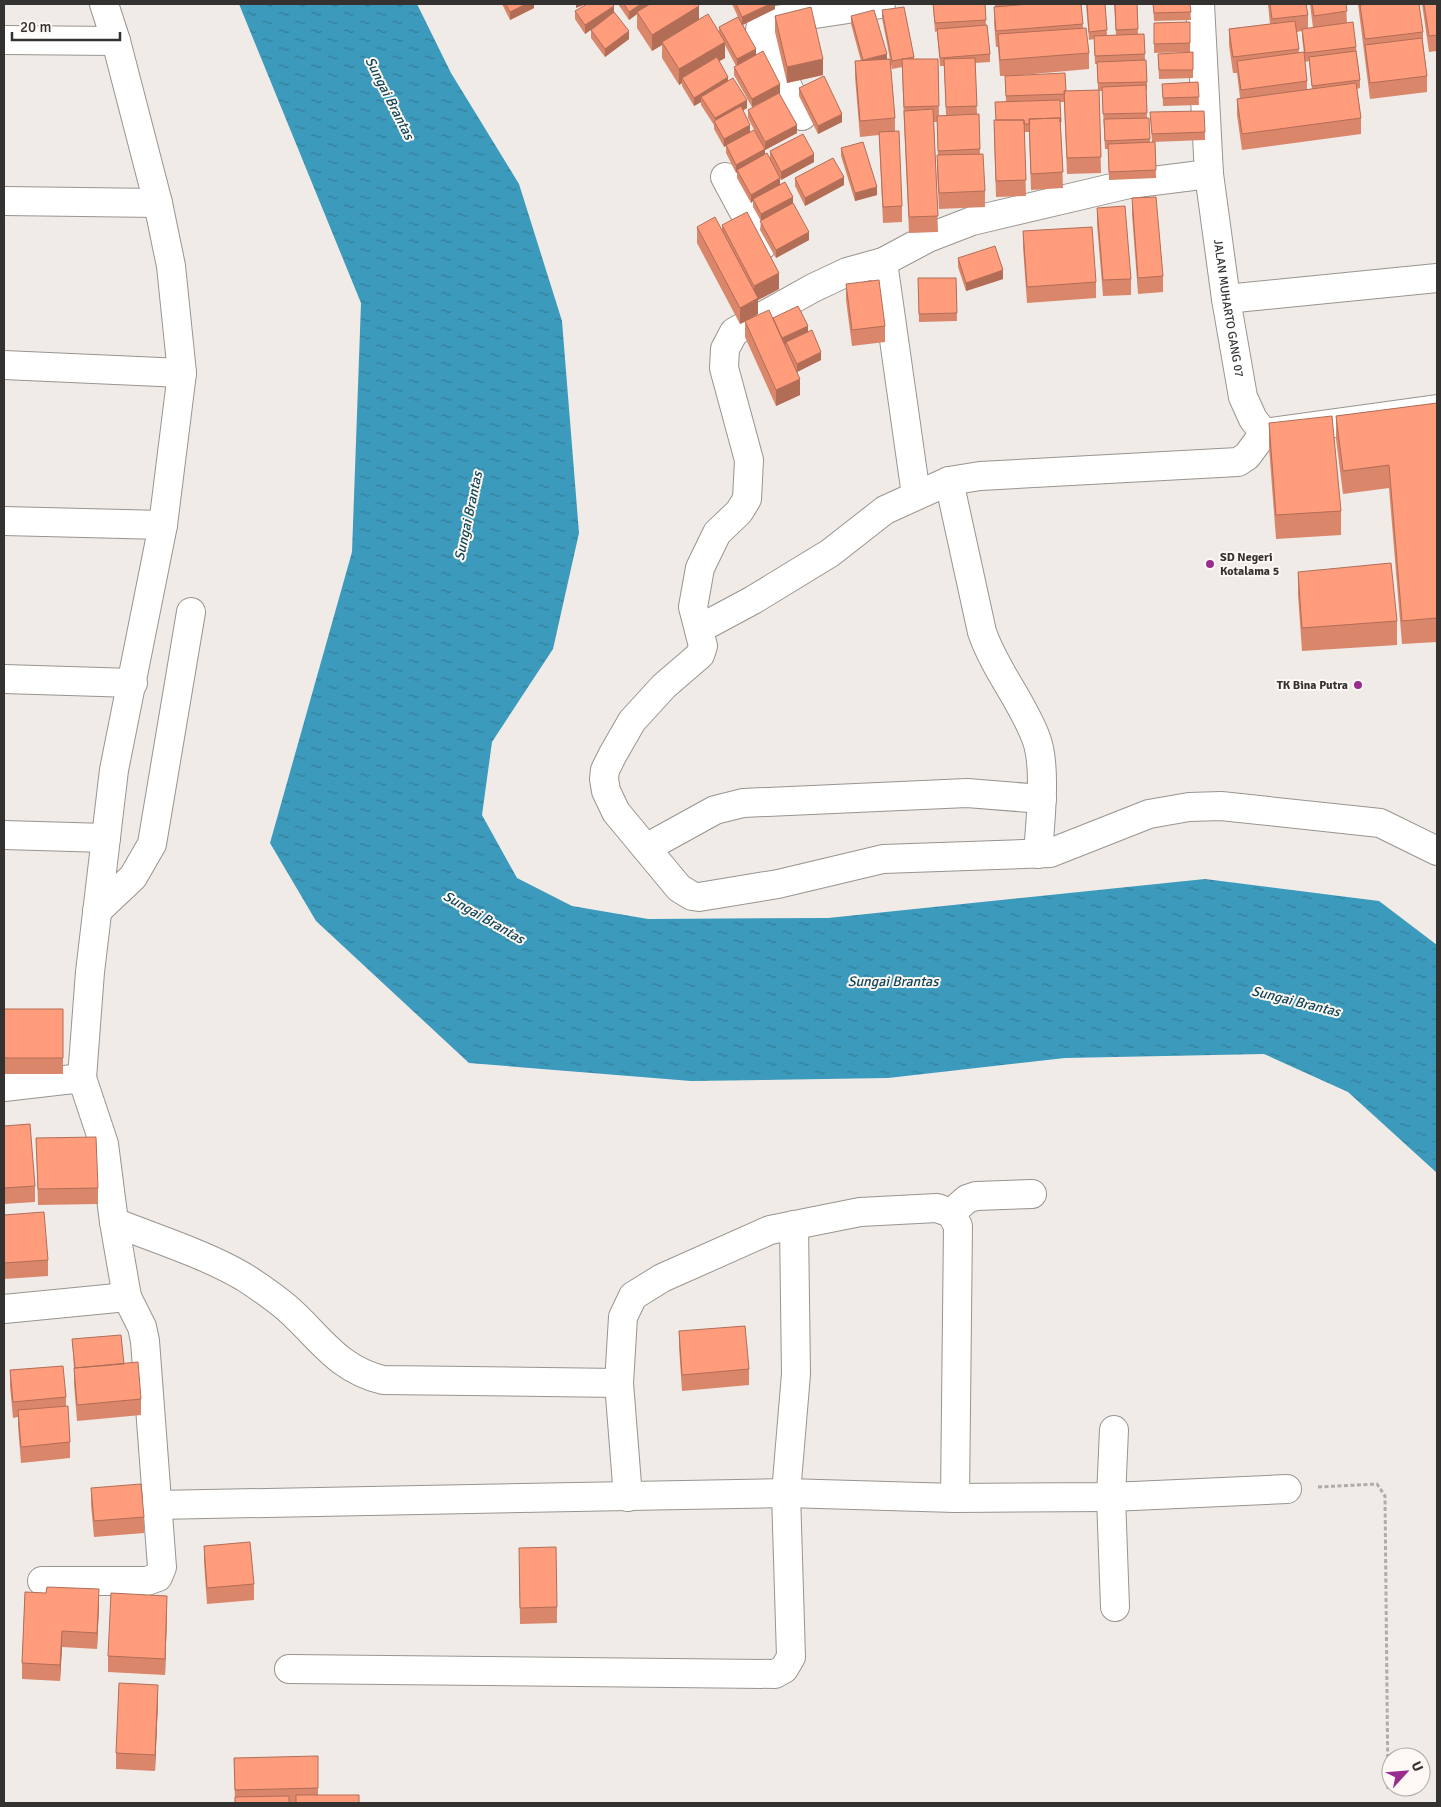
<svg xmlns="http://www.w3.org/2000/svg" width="1441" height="1807" font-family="Signika,sans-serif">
	<defs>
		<pattern id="water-ripples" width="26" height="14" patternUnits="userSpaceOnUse" patternTransform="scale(1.25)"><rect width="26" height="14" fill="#3c9abc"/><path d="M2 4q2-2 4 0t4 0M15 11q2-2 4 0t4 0" fill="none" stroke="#337e99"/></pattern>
	</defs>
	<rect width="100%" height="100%" fill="#f0ebe6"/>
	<!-- water -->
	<path fill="url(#water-ripples)" d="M239,4H417L451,73L519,184L562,321L579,533L553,649L492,742L482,815L517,878L572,906L648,919L828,918L1205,879L1379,901L1437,945V1173L1348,1092L1264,1054L1065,1058L888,1078L691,1081L469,1063L316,921L270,843L352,552L361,303Z"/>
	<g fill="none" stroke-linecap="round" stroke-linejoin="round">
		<defs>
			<g id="minor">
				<path id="s1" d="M1200,4L1209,174L1226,299L1243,397L1253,419L1264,433L1437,409"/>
				<path d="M4,40L116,41L104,4"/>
				<path d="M802,116L760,30L761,25L769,21L881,4"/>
				<path d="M1209,174L1129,184L972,221L928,238L883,262L847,272L813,288L734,332L725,349L724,368L749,460L747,499L739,512L717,533L700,568L693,607L703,646L700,655L664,686L632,721L613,754L605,770L604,779L606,791L616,812L679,888L692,896L699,897L778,884L883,859L1050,853L1149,814L1189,807L1221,806L1380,823L1437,851"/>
				<path d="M725,177L762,246"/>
				<path d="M4,201L158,203"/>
				<path d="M883,262L916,495"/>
				<path d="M1226,299L1437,278"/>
				<path d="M4,365L182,373"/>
				<path d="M949,481L982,632C995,670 1022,701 1036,738C1047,766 1040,824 1038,854"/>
				<path d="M4,521L163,525"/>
				<path d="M699,629L753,600L830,553L885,510L949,481L980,476L1238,462L1247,456L1264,433"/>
				<path d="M4,679L133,683"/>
				<path d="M4,835L106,838"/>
				<path d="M646,848L715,810L743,803L967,793L1042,799"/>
				<path d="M97,911L133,877L152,844L191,612"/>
				<path d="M82,1078L90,972L114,770L163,525L182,373L171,266L158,203L116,41"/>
				<path d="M4,1087L82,1078L104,1144L114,1222L127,1297"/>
				<path d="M951,1213L967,1199L976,1196L1032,1194"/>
				<path d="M114,1222C156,1239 205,1254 244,1277C258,1286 274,1297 287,1308C320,1337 337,1369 383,1380L619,1383"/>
				<path d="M4,1309L127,1297L142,1327L145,1341L162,1567L158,1577L147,1581H42"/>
				<path d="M1114,1430L1111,1497L1115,1607"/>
				<path d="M628,1497L619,1383L623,1317L633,1296L662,1278L770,1230L860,1212L937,1208L951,1213L958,1226L955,1498"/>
				<path d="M156,1505L786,1493L955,1498L1111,1497L1287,1489"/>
				<path d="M289,1669L775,1674L784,1669L791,1657L786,1493L796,1374L794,1225"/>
			</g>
		</defs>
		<!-- minor casing -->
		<use href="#minor" stroke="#98948f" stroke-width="30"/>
		<!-- path -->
		<path stroke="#b0aca8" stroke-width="3" stroke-dasharray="4 2.5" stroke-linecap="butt" d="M1318,1487L1377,1484L1385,1496L1388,1789"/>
		<!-- minor -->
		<use href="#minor" stroke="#fff" stroke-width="28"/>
	</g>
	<!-- wall -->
	<path fill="#da866b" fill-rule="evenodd" d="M502,4H534V8L510,20Z
		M618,4H697L699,20L719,32V27L738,17L732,4H775V9L743,25L756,55L780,93L752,107L734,75V67L736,66L725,45V58L719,61L728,81L747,108L743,110L750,132L762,145L748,118V110L797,133L765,150V149V154L770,159V151L814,162L781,180L780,178V184L793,204L809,240L776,258L760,230L761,221L753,207V201L751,203L737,178V172L736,173L726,153V146L724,147L714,129V125L701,105V102L694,106L682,86V83L679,85L662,58V45L652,51L637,28V14L629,20Z
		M933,4H985L986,25L990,54V62L975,63L977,114H979L980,154L985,191V207L939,209L937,171V155H938L937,122H934L938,232L909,233L904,123L902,67L892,69L890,59L895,118V131L902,206V222L883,223L879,135L860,137L855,77V61H861L851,24V16L887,59H890L882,18V10L914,57V59H938L939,116L946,115L944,66H940L937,31L935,32Z
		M995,4H1081L1083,28L1089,53V69L1011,76L1066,91L1098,90L1097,64H1095L1094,39L1089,40L1086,4H1105L1107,35H1116L1114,4H1137L1138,34H1144L1145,60L1147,82V90H1146L1147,118H1149L1150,143L1155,142L1156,178L1109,180L1108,149H1105L1102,91H1099L1101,173L1067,174L1064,102H1060L1063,188L1031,190L1029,132H1024L1026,196L996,197L994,136V120H996L995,102H1006L1005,76H1000L998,47H996L994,23Z
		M1153,4H1190L1191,20L1154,21Z
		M1268,4H1306L1308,15V28H1313L1310,4H1346L1347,23L1356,47L1360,80V88L1357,89L1361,118V134L1242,150L1237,115V99L1240,98L1237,73H1233L1229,45V29L1270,24ZM1302,31V37L1305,62L1309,61L1312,89H1307V81L1299,53L1297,32Z
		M1358,4H1419L1423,32V42L1427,76V92L1370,99Z
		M1422,4H1437V51L1429,52Z
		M575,11L614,12L629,39L605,57L591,38V30L593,28L585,34L575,19Z
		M775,16L823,75L787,83L775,32Z
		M1190,22V52L1154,53V23Z
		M1193,52V78L1159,79L1158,54Z
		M1198,82L1199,105L1163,106L1162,84Z
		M799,88L842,122L818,134L799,96Z
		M1150,112L1205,132V140L1152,142Z
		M841,148L877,195L855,201L841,156Z
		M795,178L844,185L805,206L795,186Z
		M1132,198L1163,276V292L1138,294L1132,214Z
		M1097,208L1131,279V295L1103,296L1097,224Z
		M722,225L779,289L758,300V314L750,319L773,318L808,332L821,360L797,372L800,395L776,406L745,337V322L740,324L697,243V227L722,231Z
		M1023,231L1096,282V298L1027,303L1023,247Z
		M958,258L1003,279L966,291L958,267Z
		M918,278H956L957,321L919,322Z
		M846,284L885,326V342L852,346L846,300Z
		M1437,403V642L1402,644L1389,488L1343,494L1336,439V416Z
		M1269,423L1341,511V535L1276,539L1269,447Z
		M1298,572L1397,621V645L1302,651L1298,595Z
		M4,1009H63V1074H4Z
		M4,1126L35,1186V1202L4,1204Z
		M36,1138L98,1188V1204L38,1205Z
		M4,1215L48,1260V1276L4,1279Z
		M679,1331L749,1369V1385L682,1391L679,1347Z
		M72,1339L124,1364L141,1399V1415L77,1421L74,1384V1368Z
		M10,1370L66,1397V1406L70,1442V1458L21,1463L18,1426V1417L13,1418L10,1386Z
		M91,1488L144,1517V1533L94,1537L91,1504Z
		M204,1546L254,1584V1600L207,1604L204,1562Z
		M519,1564L557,1607V1623L520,1624Z
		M25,1592L99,1605L97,1649L62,1647L60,1681L22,1679V1663Z
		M167,1612L165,1675L108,1672V1656Z
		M158,1701L155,1771L116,1769V1753Z
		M234,1758L318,1788V1795L359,1803H235Z"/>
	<!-- shaded-wall -->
	<path fill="#b26d57" d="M526,4H534V8L510,20V12Z
		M576,4H586L576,8Z
		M641,4H653L637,12V14L629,20V12Z
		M770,4H775V9L742,25V17Z
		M614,6V14L585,34V25Z
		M699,6V22L662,42V45L652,51V35Z
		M629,31V39L605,57V49Z
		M725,42V58L684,82L682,78V83L679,85V69Z
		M756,49V57L737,67V59Z
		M887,54V62L863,61Z
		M823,59V75L787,83V67Z
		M728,77V85L701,97V102L694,106V98Z
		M780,84V93L752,107V99Z
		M747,100V108L716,126L715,122V118Z
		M842,114V122L818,134V126Z
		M750,125V133L724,147V139Z
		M797,125V133L765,150V142Z
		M765,149V157L737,170V172L736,173V165Z
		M814,154V162L781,180V172Z
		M844,177V185L805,206V198Z
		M780,178V186L753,199V201L751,203V195Z
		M877,187V195L855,201V193Z
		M793,197V205L761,222V214Z
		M809,232V240L776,258V250Z
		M1003,270V279L966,291V283Z
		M779,273V289L758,300V314L740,324V308L754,301V286Z
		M808,326V334L786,342V344L781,346V338Z
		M821,352V360L797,372V364Z
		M800,379V395L776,406V390Z
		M99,1589V1605L97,1649V1633Z
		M167,1596V1612L165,1675V1659Z
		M62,1631V1647L60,1681V1665Z
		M158,1685V1701L155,1771V1755Z"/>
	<!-- building -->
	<path fill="#fe9c7c" stroke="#b26d57" d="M506,4H526L510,12Z
		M587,4H613L614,6L585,25L575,11Z
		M624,4H641L629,12Z
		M650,4H697L699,6L652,35L637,12Z
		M736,4H770L742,17Z
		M933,4H985L986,20L935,23Z
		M1030,4H1081L1083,24L996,31L994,7Z
		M1087,4H1105L1107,30L1089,32Z
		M1115,4H1137L1138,29L1116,30Z
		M1153,4H1190L1191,12L1154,13Z
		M1270,4H1306L1308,15L1272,19Z
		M1312,4H1346L1347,11L1314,16Z
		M1368,4H1419L1423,32L1365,39L1360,5Z
		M1424,4H1437V35L1429,36Z
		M811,7L823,59L787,67L775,16Z
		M904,7L914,57L892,61L882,10Z
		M874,10L887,54L863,60L851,16Z
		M614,12L629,31L605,49L591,30Z
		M708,14L725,42L679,69L662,42Z
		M738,17L756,49L737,59L719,27Z
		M1295,21L1299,49L1233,57L1229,29Z
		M1190,22V43L1154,44V23Z
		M1353,22L1356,47L1305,53L1302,29Z
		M987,25L990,54L940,58L937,29Z
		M1086,28L1089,53L1000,60L998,34Z
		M1144,34L1145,54L1095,56L1094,36Z
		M1422,38L1427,76L1370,83L1365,45Z
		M763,51L780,84L752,99L734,67Z
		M1356,51L1360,80L1312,86L1309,57Z
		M1193,52V70H1159L1158,54Z
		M1304,52L1307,81L1241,90L1237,61Z
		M717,57L728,77L694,98L682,78Z
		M975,58L977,106L946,107L944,59Z
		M890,59L895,118L860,121L855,61Z
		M902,59H938L939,106L904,107Z
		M1146,60L1147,82L1098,83L1097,62Z
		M1065,73L1066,91H1064L1065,94L1006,96L1005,76Z
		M824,76L842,114L818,126L799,88Z
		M733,78L747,100L715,118L701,97Z
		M1198,82L1199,97L1163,98L1162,84Z
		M1356,83L1361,118L1242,134L1237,99Z
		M1146,85L1147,113L1103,114L1102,87Z
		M1099,90L1101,157L1067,158L1064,91Z
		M779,93L797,125L765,142L748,110Z
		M1060,100L1061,122H1060V118L1029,119L1030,124H1024V120H996L995,102Z
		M741,106L750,125L724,139L714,121Z
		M933,109L938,216L909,217L904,111Z
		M1204,111L1205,132L1152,134L1150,112Z
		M979,114L980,149L938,151L937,116Z
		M1060,118L1063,172L1031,174L1029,119Z
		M1149,118L1150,139L1105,141L1104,119Z
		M994,120H1024L1026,180L996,181Z
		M754,130L765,149L736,165L726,145Z
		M899,131L902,206L883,207L879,132Z
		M803,134L814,154L781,172L770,151Z
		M863,142L877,187L855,193L841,148Z
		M1155,142L1156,170L1109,172L1108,144Z
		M767,153L780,178L751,195L737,170Z
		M983,154L985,191L939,193L937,155Z
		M833,158L844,177L805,198L795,178Z
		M785,182L793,197L761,214L753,199Z
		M1156,197L1163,276L1138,278L1132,198Z
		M793,203L809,232L776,250L760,221Z
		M1125,206L1131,279L1103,280L1097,208Z
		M747,212L779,273L754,286L722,225Z
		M715,217L758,298L740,308L697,227Z
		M1092,227L1096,282L1027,287L1023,231Z
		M995,246L1003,270L966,283L958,258Z
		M918,278H956L957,313L919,314Z
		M879,280L885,326L852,330L846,284Z
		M798,306L808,326L782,338L773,318Z
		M769,310L800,379L776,390L745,321Z
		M812,330L821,352L797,364L786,342Z
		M1437,403V618L1402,621L1389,465L1343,471L1336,416Z
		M1332,416L1341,511L1276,515L1269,423Z
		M1391,563L1397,621L1302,628L1298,572Z
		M4,1009H63V1058H4Z
		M30,1124L35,1186L4,1188V1126Z
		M96,1137L98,1188L38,1189L36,1138Z
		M44,1212L48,1260L4,1263V1215Z
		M745,1326L749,1369L682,1375L679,1331Z
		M121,1335L124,1364L75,1368L72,1339Z
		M138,1362L141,1399L77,1405L74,1368Z
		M63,1366L66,1397L13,1402L10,1370Z
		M68,1406L70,1442L21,1447L18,1410Z
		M141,1484L144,1517L94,1521L91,1488Z
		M250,1542L254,1584L207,1588L204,1546Z
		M556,1547L557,1607L520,1608L519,1548Z
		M47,1587L99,1589L97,1633L62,1631L60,1665L22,1663L25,1592L46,1593Z
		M111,1593L167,1596L165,1659L108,1656Z
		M119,1683L158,1685L155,1755L116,1753Z
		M318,1756V1788L235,1790L234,1758Z
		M296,1795H359V1803H296Z
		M289,1796V1803H235V1797Z"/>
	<!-- markers -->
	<g fill="#992d8f" stroke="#fdf8f3" stroke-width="2">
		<circle cx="1210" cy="564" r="5"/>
		<circle cx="1358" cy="685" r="5"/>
	</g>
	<g text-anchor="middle" stroke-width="4" stroke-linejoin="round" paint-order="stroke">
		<!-- street labels -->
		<g font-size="12" fill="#343230" stroke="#fdf8f3">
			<text dy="4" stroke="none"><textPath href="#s1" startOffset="306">JALAN MUHARTO GANG 07</textPath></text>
		</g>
		<!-- poi labels -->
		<g font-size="12" font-weight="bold" fill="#343230" stroke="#fdf8f3" text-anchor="start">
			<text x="1220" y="561">SD Negeri<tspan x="1220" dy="14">Kotalama 5</tspan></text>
			<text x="1348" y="689" text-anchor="end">TK Bina Putra</text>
		</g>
		<!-- water labels -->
		<g font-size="14" font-style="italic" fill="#114659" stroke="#fdf8f3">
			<text transform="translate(390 98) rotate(63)" y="5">Sungai Brantas</text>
			<text transform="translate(468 516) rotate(-78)" y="5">Sungai Brantas</text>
			<text transform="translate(484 917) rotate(30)" y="5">Sungai Brantas</text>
			<text x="893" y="986">Sungai Brantas</text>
			<text transform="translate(1296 1001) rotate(14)" y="5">Sungai Brantas</text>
		</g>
	</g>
	<!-- border -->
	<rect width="1441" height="1807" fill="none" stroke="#343230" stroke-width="10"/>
	<!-- north arrow -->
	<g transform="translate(1406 1772) rotate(64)"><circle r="24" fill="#fdf8f3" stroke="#ada9a5"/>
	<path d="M0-4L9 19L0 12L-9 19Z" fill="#992d8f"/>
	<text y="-8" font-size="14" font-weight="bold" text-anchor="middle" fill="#343230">U</text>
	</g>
	<!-- scale -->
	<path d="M12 32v8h108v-8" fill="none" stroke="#343230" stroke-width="2.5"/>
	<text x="20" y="32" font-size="15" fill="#343230" stroke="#fdf8f3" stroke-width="4" paint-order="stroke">20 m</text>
</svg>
